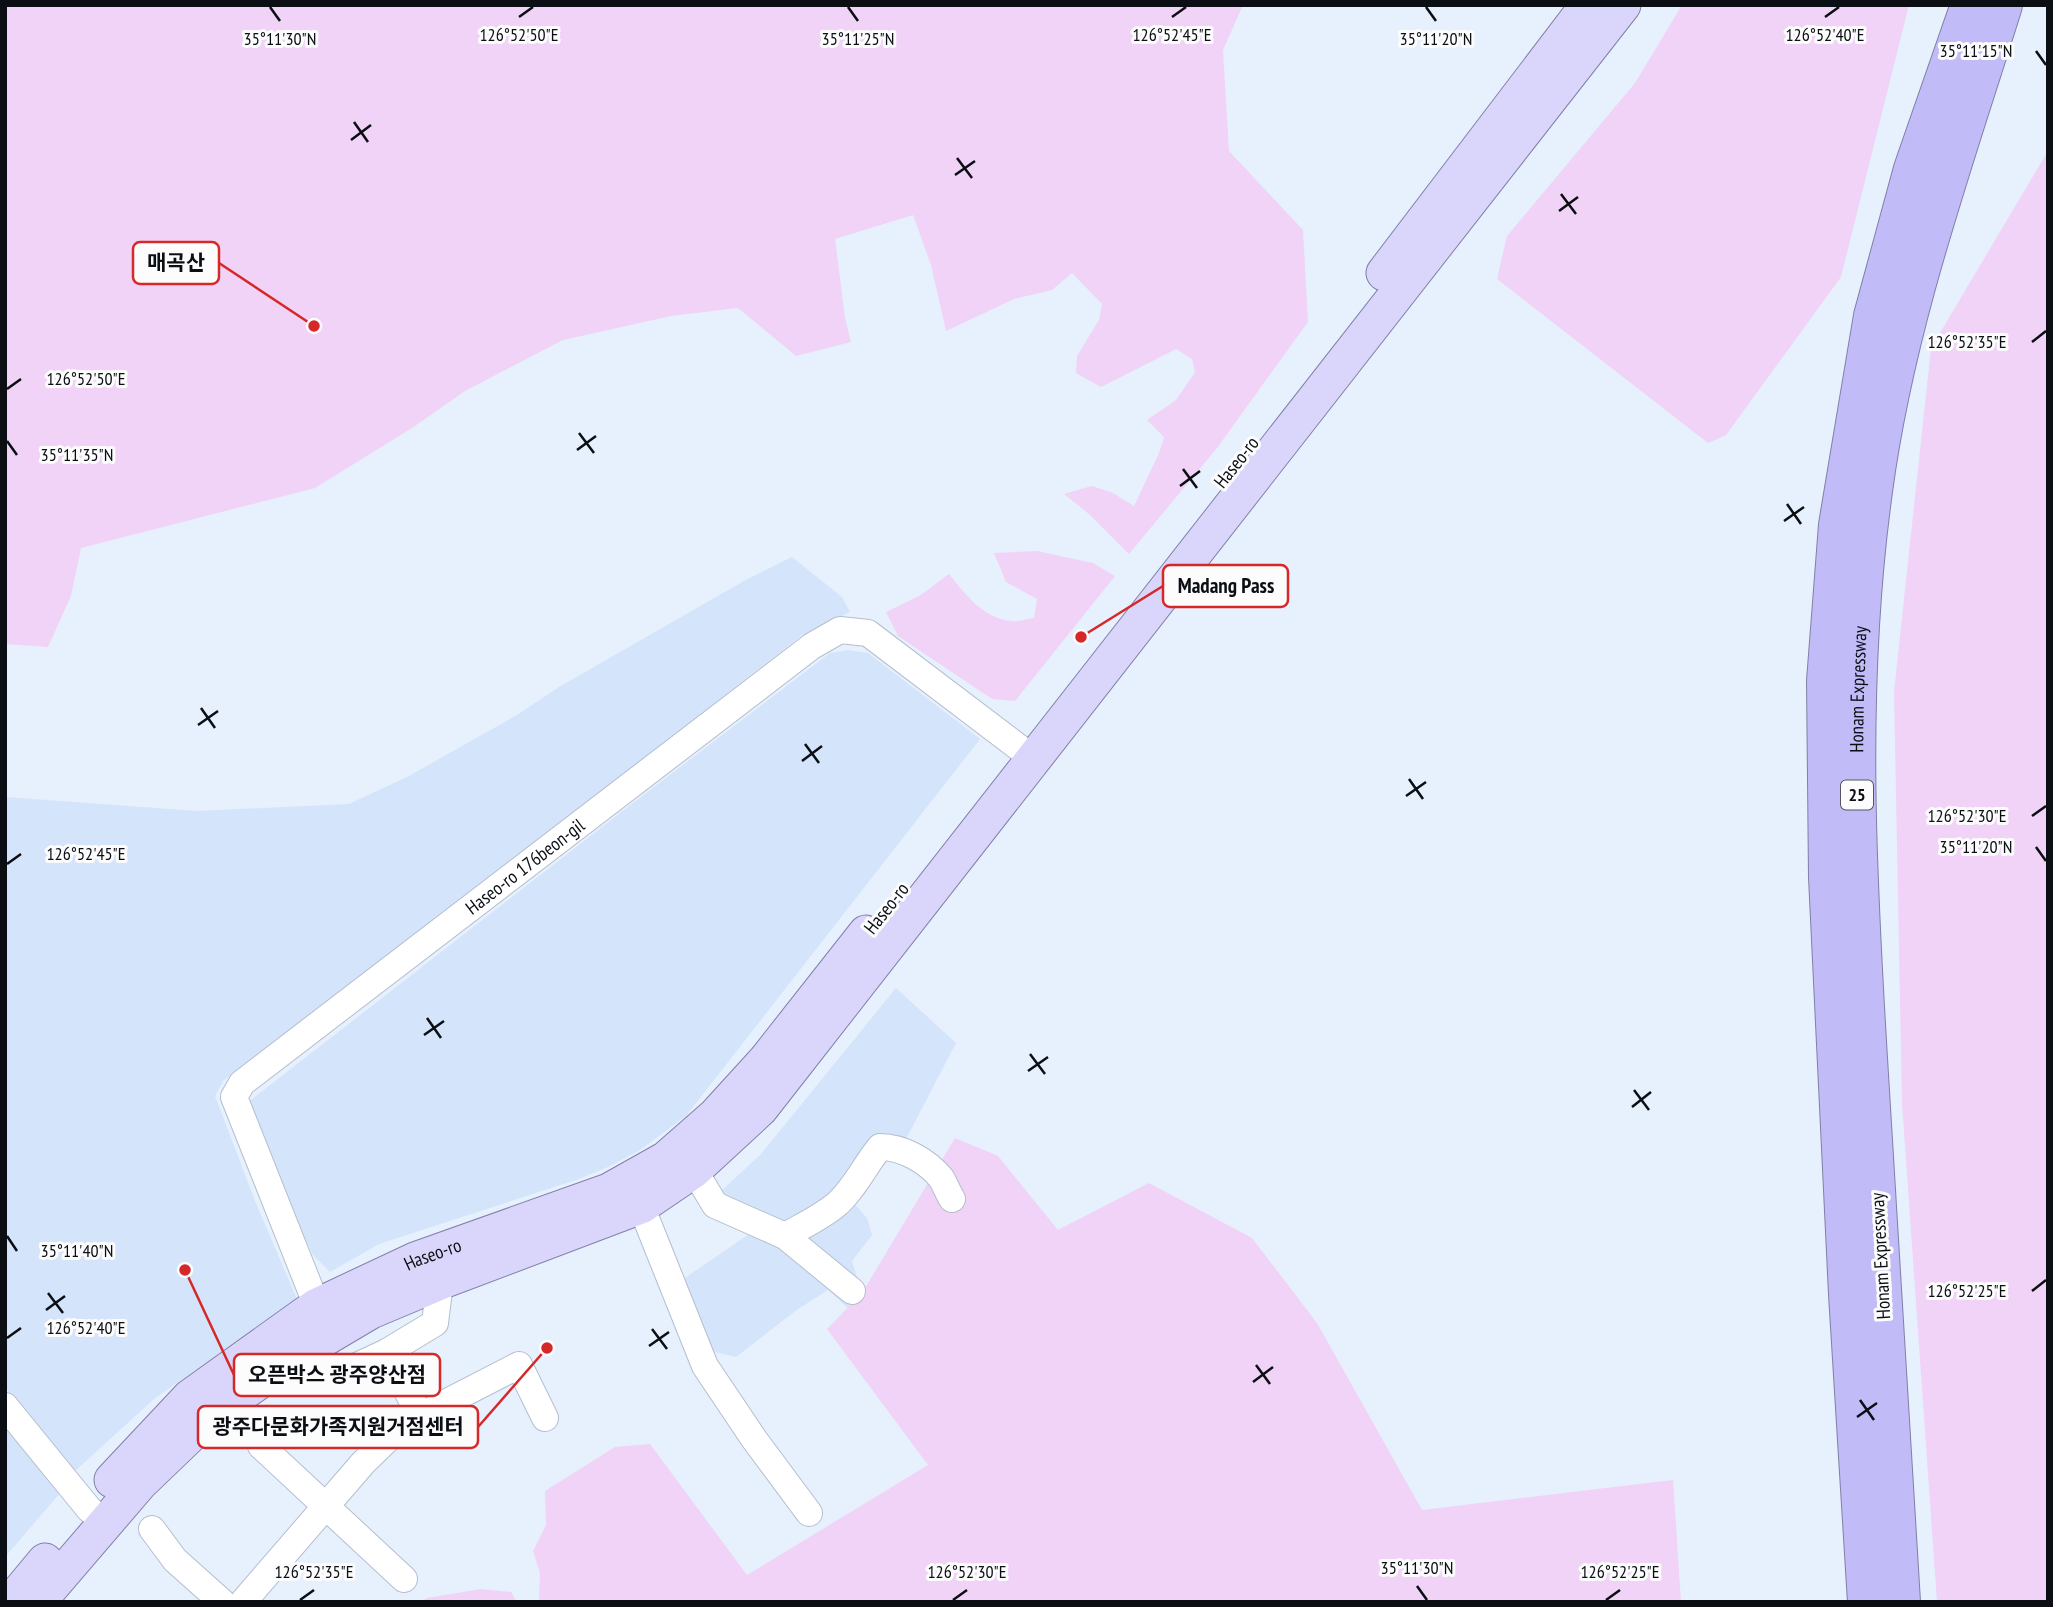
<svg xmlns="http://www.w3.org/2000/svg" width="2053" height="1607" font-family="'PT Sans Narrow','Noto Sans KR',sans-serif">
	<rect width="100%" height="100%" fill="#e7f0fd"/>
	<!-- built -->
	<path fill="#d4e4fa" d="M792,557L842,597L850,612L802,635L336,998L223,1081L215,1096L255,1201L297,1299L154,1399L74,1472L5,1387V797L197,811L349,804L409,776L517,715L559,687L744,581Z
		M848,650L868,653L980,739L686,1116L640,1150L608,1167L576,1180L379,1244L330,1272L313,1255L287,1201L247,1103L629,806L830,653Z
		M896,988L956,1043L906,1139L885,1133L874,1143L843,1191L867,1218L872,1235L852,1261L862,1293L848,1308L828,1290L798,1309L736,1357L715,1352L698,1323L679,1282L755,1230L719,1193L761,1154Z
		M5,1425L61,1492L5,1557Z"/>
	<!-- green -->
	<path fill="#f0d3f7" d="M5,5H1243L1223,50L1229,151L1303,230L1308,322L1217,448L1129,554L1089,514L1064,494L1092,486L1113,493L1134,506L1159,453L1164,437L1147,420L1176,400L1195,372L1192,359L1176,349L1101,387L1076,373L1077,356L1099,320L1102,304L1072,273L1052,290L1014,299L946,331L931,265L913,215L835,239L845,318L851,342L796,356L738,308L671,316L563,340L465,391L412,428L315,488L81,548L71,596L48,647L5,644Z
		M1682,5H1909L1841,277L1726,435L1708,443L1497,279L1507,236L1635,83Z
		M2048,151V1602H1937L1902,1103L1894,692L1931,348Z
		M1037,551L1093,563L1115,576L1015,701L992,699L898,636L886,612L921,595L949,574C965,594 983,618 1011,621C1018,622 1027,619 1034,618L1037,599L1006,582L994,553Z
		M955,1138L998,1156L1058,1230L1149,1183L1252,1238L1317,1323L1422,1510L1673,1480L1681,1602H539L540,1573L533,1551L546,1525L545,1491L615,1447L650,1444L747,1575L928,1465L827,1329L862,1293Z
		M481,1589L511,1592L517,1602H420L427,1598Z"/>
	<g fill="none" stroke-linecap="round" stroke-linejoin="round">
		<defs>
			<g id="minor">
				<path d="M694,1170L715,1205L785,1236L852,1291"/>
				<path d="M641,1206L705,1366L754,1439L809,1513"/>
				<path d="M785,1236C802,1226 822,1217 837,1204C855,1188 865,1165 880,1147C903,1147 927,1161 941,1178C945,1184 948,1193 952,1199"/>
				<path id="s1" d="M326,1320L317,1306L234,1097L242,1083L812,646L840,630L868,633L1034,759"/>
				<path d="M387,1352L420,1416"/>
				<path d="M300,1353L333,1377L387,1352L435,1323L440,1282"/>
				<path d="M5,1406L89,1509L106,1523"/>
				<path d="M261,1446L404,1579"/>
				<path d="M152,1529L175,1560L222,1602"/>
				<path d="M243,1602L363,1463L397,1430L420,1416L519,1365L545,1418"/>
			</g>
			<g id="major">
				<path d="M1384,273L1588,5"/>
				<path id="s2" d="M112,1480L190,1397L317,1306L415,1260L609,1191L666,1159L715,1116L766,1060L866,933"/>
				<path d="M11,1602L45,1561"/>
				<path d="M38,1602L140,1483L211,1415L300,1353L371,1311L440,1282L641,1206L694,1170L760,1109L1623,5"/>
			</g>
			<g id="highway">
				<path d="M1867,1602L1848,1294L1828,877L1826,681L1838,525L1873,316L1913,169L1970,5"/>
				<path id="s3" d="M1901,1602C1890,1426 1879,1250 1869,1075C1857,880 1846,685 1873,491C1895,325 1953,165 2003,5"/>
			</g>
		</defs>
		<!-- minor casing -->
		<use href="#minor" stroke="#b4bece" stroke-width="28"/>
		<!-- major casing -->
		<use href="#major" stroke="#817fa8" stroke-width="37"/>
		<!-- highway casing -->
		<use href="#highway" stroke="#817fa8" stroke-width="40"/>
		<!-- minor -->
		<use href="#minor" stroke="#fff" stroke-width="26"/>
		<!-- major -->
		<use href="#major" stroke="#dad6fb" stroke-width="35"/>
		<!-- highway -->
		<use href="#highway" stroke="#c1bbf8" stroke-width="38"/>
	</g>
	<!-- ticks -->
	<path fill="none" stroke="#0b0f14" stroke-width="2.5" d="M270,7L280,21M848,7L858,21M1426,7L1436,21M519,17L533,7M1172,17L1186,7M1825,17L1839,7M2036,51L2046,65M354,122L368,142M351,140L371,125M957,158L972,178M955,175L975,161M1561,194L1576,214M1559,211L1578,197M2032,342L2046,331M7,389L21,379M579,433L594,453M7,441L17,455M577,450L596,436M1183,469L1197,488M1180,486L1200,471M1787,504L1801,524M1784,521L1804,507M201,708L215,728M198,725L218,711M805,744L819,763M802,761L822,746M1409,779L1423,799M1406,796L1426,782M2032,816L2046,806M2036,847L2046,861M7,864L21,854M427,1018L441,1038M424,1035L444,1021M1030,1054L1045,1074M1028,1071L1048,1057M1634,1090L1649,1110M1632,1107L1651,1092M7,1236L17,1251M2032,1291L2046,1280M48,1293L63,1313M46,1310L65,1296M652,1329L667,1349M7,1338L21,1328M649,1346L669,1332M1256,1365L1270,1384M1253,1382L1273,1367M1860,1400L1874,1420M1857,1417L1877,1403M1417,1586L1427,1600M300,1600L314,1590M953,1600L967,1590M1606,1600L1620,1590"/>
	<g text-anchor="middle" stroke-width="6" stroke-linejoin="round" paint-order="stroke">
		<!-- shield labels -->
		<rect fill="#fcfcfc" stroke="#53565a" stroke-width="2" x="1841" y="780.5" width="32" height="29" rx="5"/>
		<g font-size="18" font-weight="bold" fill="#0b0f14">
			<text x="1857" y="801">25</text>
		</g>
		<!-- street labels -->
		<g font-size="19" fill="#0b0f14" stroke="#fcfcfc">
			<text transform="translate(1236 462) rotate(-52)" y="7">Haseo-ro</text>
			<text dy="7" stroke="none"><textPath href="#s3" startOffset="914">Honam Expressway</textPath></text>
			<text dy="7" stroke="none"><textPath href="#s1" startOffset="614">Haseo-ro 176beon-gil</textPath></text>
			<text transform="translate(886 908) rotate(-52)" y="7">Haseo-ro</text>
			<text dy="7" stroke="none"><textPath href="#s2" startOffset="397">Haseo-ro</textPath></text>
			<text transform="translate(1880 1256) rotate(-93)" y="7">Honam Expressway</text>
		</g>
	</g>
	<g font-size="18" text-anchor="middle" fill="#0b0f14" stroke="#fcfcfc" stroke-width="6" stroke-linejoin="round" paint-order="stroke">
		<text x="519" y="41">126°52'50"E</text>
		<text x="1172" y="41">126°52'45"E</text>
		<text x="1825" y="41">126°52'40"E</text>
		<text x="280" y="45">35°11'30"N</text>
		<text x="858" y="45">35°11'25"N</text>
		<text x="1436" y="45">35°11'20"N</text>
		<text x="1976" y="57">35°11'15"N</text>
		<text x="1967" y="348">126°52'35"E</text>
		<text x="86" y="385">126°52'50"E</text>
		<text x="77" y="461">35°11'35"N</text>
		<text x="1967" y="822">126°52'30"E</text>
		<text x="1976" y="853">35°11'20"N</text>
		<text x="86" y="860">126°52'45"E</text>
		<text x="77" y="1257">35°11'40"N</text>
		<text x="1967" y="1297">126°52'25"E</text>
		<text x="86" y="1334">126°52'40"E</text>
		<text x="1417" y="1574">35°11'30"N</text>
		<text x="314" y="1578">126°52'35"E</text>
		<text x="967" y="1578">126°52'30"E</text>
		<text x="1620" y="1578">126°52'25"E</text>
	</g>
	<!-- callouts -->
	<path fill="none" stroke="#d62828" stroke-width="2.5" d="M314 326L219 263M1081 637L1163 586M185 1270L234 1375M547 1348L478 1427"/>
	<g fill="#d62828" stroke="#fcfcfc" stroke-width="2.5">
		<circle cx="314" cy="326" r="7"/>
		<circle cx="1081" cy="637" r="7"/>
		<circle cx="185" cy="1270" r="7"/>
		<circle cx="547" cy="1348" r="7"/>
	</g>
	<g fill="#fcfcfc" stroke="#d62828" stroke-width="2.5">
		<rect x="133" y="242" width="86" height="42" rx="7"/>
		<rect x="1163" y="565" width="125" height="42" rx="7"/>
		<rect x="234" y="1354" width="206" height="42" rx="7"/>
		<rect x="198" y="1406" width="280" height="42" rx="7"/>
	</g>
	<g font-size="21" text-anchor="middle" font-weight="bold" fill="#0b0f14">
		<text x="176" y="270">매곡산</text>
		<text x="1226" y="593">Madang Pass</text>
		<text x="337" y="1382">오픈박스 광주양산점</text>
		<text x="338" y="1434">광주다문화가족지원거점센터</text>
	</g>
	<!-- border -->
	<rect width="2053" height="1607" fill="none" stroke="#0b0f14" stroke-width="14"/>
</svg>
